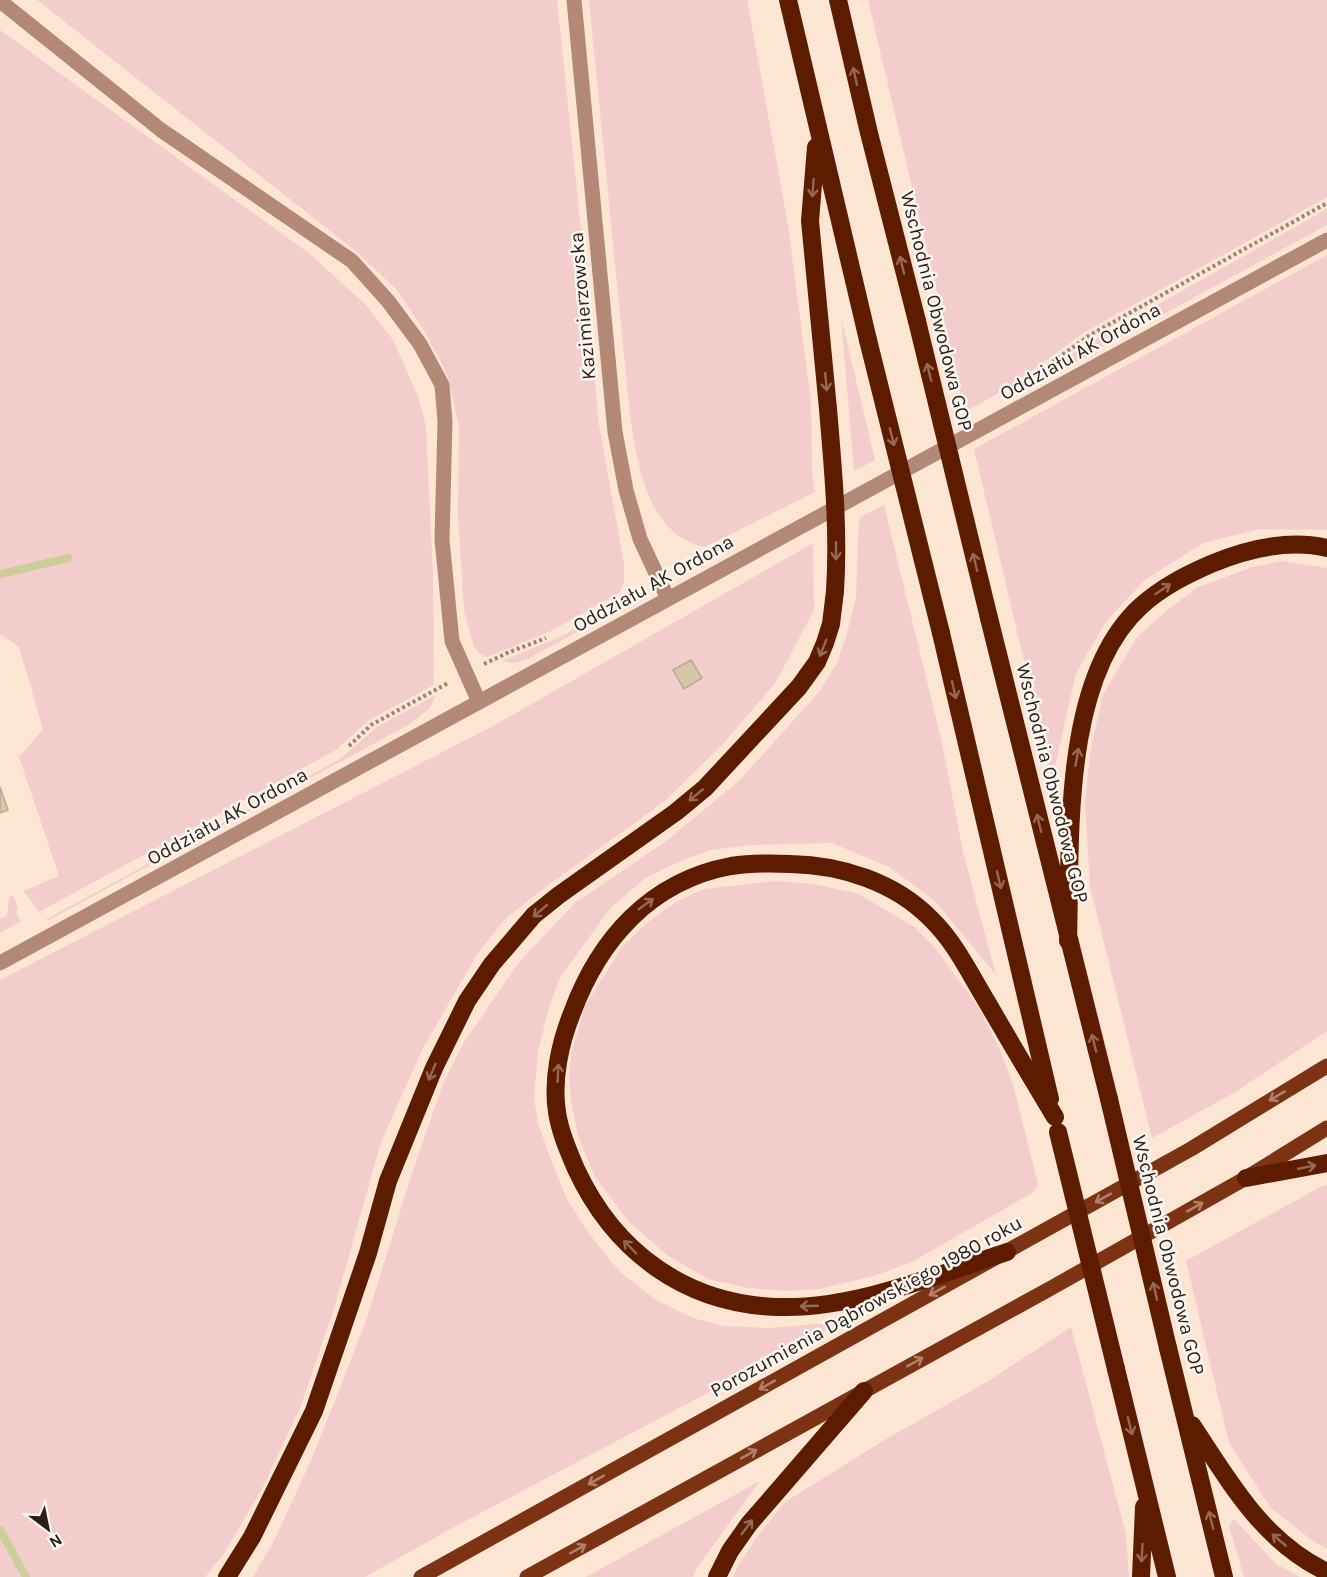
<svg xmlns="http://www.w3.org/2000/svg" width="1327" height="1577" font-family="Karla,sans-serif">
	<rect width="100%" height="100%" fill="#fce6d3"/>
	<!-- green -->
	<path fill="#f2cdcc" d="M37,0H557L589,306L598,419L624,564V583L619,593L551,631L487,657L479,653L474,647L464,611L458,515L459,425L447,374L423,329L397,290L358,253Z
		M589,0H747L788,225L811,402L812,471L815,492L705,547C647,535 638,465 630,416Z
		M868,0H1327V197L1085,332L1011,386L965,412Z
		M0,30L310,254L366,305L393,340L418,396L426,426L433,575L434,685L369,720L336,750L39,912L33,903L23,891L59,876L19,757L43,729L19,647L0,634Z
		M1327,209V225L1030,387L1029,385L1079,349Z
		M1327,255V530L1260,529L1203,543L1145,580L1107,620L1076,673L1052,780L974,449Z
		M841,317L875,460L854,471Z
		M884,505L942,743L963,852L996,975L935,901L889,867L832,843L751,845L711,850L683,860L647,877L611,907L561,976L550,1004L538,1051L534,1099L538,1123L551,1160L566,1197L587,1231L620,1272L656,1300L693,1318L724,1326L768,1328L842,1322L456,1526L365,1577H253L275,1539L312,1458L338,1393L367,1318L412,1173L443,1084L463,1044L519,962L576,902L665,842L739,781L819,692L837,663L846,637L856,598L859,518Z
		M813,543L814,610L776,682L724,743L665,801L539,892L504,920L477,955L423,1048L381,1142L333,1312L300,1408L264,1485L225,1552L205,1577H0V980L493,726Z
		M1282,561L1327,568V1031L1232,1094L1152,1138L1090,886L1085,804L1090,752L1103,695L1137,637L1170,608L1198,587L1253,567Z
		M619,605L616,611L526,660L513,663L502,661L562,636Z
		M436,695L430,708L410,724L49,920H45L340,759L377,727Z
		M776,881L814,884L859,894L916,928L936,949L979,1008L1000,1050L1013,1084L1038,1184L1032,1193L912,1262L874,1276L819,1289L787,1291L748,1288L708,1279L668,1256L629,1222L595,1177L578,1136L571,1101L569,1075L571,1054L585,1006L622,947L648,922L676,902L704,889Z
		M13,896L18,907L16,912L21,921L0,933V919L7,916L9,897Z
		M1327,1185V1549L1313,1541L1271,1508L1229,1443L1186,1261L1322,1186Z
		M1071,1327L1126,1534L1129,1577H733L739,1564L756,1538L785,1502L888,1438L985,1383Z
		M760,1481L696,1569L693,1577H586Z
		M1234,1519L1276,1564L1300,1577H1244L1229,1526Z"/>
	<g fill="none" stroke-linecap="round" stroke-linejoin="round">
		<!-- stream -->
		<path stroke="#cdcd99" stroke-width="8" d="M0,574L68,558
			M0,1530L26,1577"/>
	</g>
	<!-- building -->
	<path fill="#d6c7a9" stroke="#b9ab8d" stroke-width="1.5" d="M691,660L702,678L684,689L673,670Z
		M0,787L8,810L0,813Z"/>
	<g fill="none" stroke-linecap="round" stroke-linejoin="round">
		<!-- path -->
		<path stroke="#968678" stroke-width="4" stroke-dasharray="3 3" stroke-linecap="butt" d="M1048,365L1090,335L1327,203
			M484,664L507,653L546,638
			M349,746L371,725L448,683"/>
		<!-- minor -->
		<path stroke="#b38877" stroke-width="15" d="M574,0L615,432L626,490L640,539L668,599
			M0,1L161,130L352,261L388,301L420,344L442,385L445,421L442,540L452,641L479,702
			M0,963L1327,240"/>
		<!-- major -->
		<path stroke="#7c3314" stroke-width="15" d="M421,1577L1191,1149L1327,1066
			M527,1577L1053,1287L1246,1178L1327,1128"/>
		<!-- highway -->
		<path stroke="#5d1c00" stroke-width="18" d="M788,0L868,340
			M838,0L869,133L917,321
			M816,147L810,221L828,409
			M989,618L1109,1099
			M941,633L1050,1099
			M1068,941C1071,841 1061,678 1141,606C1162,587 1186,575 1211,564C1247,549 1288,539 1327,548
			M1246,1178L1327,1163
			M1007,1252C936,1275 855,1309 780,1307C687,1305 615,1253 576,1169C568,1150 560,1132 557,1112C552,1080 560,1043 572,1013C599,940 650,881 731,866C750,863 771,863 791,864C841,865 895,882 931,919C955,942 970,974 987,1002C1009,1040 1032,1079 1055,1117
			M1168,1348L1224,1577
			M1116,1369L1167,1577
			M1192,1425C1230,1482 1262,1541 1327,1572
			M227,1577L252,1537L314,1411L368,1253L388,1181L434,1068L467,1001L492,964L534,915L559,895L676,812L705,788L799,687L817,662L825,643L831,624L835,591
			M717,1577L730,1551L749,1524L864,1391
			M1141,1577L1144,1507"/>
		<!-- highway-bridge -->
		<path stroke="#5d1c00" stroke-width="18" d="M917,321L989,618
			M868,340L941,633
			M828,409C833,469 839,530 835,591
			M1109,1099L1168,1348
			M1058,1132L1116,1369"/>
	</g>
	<!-- one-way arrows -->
	<defs><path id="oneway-shaft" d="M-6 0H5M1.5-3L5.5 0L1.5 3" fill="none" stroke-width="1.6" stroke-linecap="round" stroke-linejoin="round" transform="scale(1.5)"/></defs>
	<g stroke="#956855">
		<use href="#oneway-shaft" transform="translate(855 76) rotate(-103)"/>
		<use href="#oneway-shaft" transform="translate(813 188) rotate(94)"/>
		<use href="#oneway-shaft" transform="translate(902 265) rotate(-104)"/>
		<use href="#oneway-shaft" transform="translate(929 372) rotate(-104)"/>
		<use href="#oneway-shaft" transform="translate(826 382) rotate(85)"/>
		<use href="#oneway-shaft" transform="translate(892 437) rotate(76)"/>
		<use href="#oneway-shaft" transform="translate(836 551) rotate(89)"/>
		<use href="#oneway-shaft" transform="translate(975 562) rotate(-104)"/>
		<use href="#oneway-shaft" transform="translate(1163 589) rotate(-34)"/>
		<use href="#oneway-shaft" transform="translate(823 648) rotate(112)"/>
		<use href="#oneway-shaft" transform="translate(954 690) rotate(77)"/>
		<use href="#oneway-shaft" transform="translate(1077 757) rotate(-80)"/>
		<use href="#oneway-shaft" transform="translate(696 795) rotate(140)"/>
		<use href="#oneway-shaft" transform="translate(1039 823) rotate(-104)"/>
		<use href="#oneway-shaft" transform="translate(999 880) rotate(77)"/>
		<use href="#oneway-shaft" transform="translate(646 904) rotate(-36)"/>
		<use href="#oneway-shaft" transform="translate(540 911) rotate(139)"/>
		<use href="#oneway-shaft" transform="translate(1094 1043) rotate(-104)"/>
		<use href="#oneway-shaft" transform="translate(432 1072) rotate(113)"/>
		<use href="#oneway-shaft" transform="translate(558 1073) rotate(-87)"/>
		<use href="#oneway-shaft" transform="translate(1307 1167) rotate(-11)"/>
		<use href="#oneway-shaft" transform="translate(630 1247) rotate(-134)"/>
		<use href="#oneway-shaft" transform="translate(1155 1291) rotate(-103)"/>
		<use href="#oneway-shaft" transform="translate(809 1306) rotate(178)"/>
		<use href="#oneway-shaft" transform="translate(1130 1426) rotate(76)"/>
		<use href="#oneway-shaft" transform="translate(1211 1520) rotate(-104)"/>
		<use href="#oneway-shaft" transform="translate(747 1527) rotate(-53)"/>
		<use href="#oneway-shaft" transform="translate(1279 1540) rotate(-140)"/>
		<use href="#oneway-shaft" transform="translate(1142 1553) rotate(93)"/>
	</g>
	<g stroke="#af816d">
		<use href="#oneway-shaft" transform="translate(1277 1096) rotate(149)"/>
		<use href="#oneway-shaft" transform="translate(1103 1198) rotate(151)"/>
		<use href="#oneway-shaft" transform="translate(1195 1207) rotate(-29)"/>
		<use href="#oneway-shaft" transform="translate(937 1291) rotate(151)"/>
		<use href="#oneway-shaft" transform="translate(915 1362) rotate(-29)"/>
		<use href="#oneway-shaft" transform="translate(767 1385) rotate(151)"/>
		<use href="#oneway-shaft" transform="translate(749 1454) rotate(-29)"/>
		<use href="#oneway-shaft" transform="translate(596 1480) rotate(151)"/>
		<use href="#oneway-shaft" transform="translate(578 1549) rotate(-29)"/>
	</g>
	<g text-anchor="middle" stroke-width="5" stroke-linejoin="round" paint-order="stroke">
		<!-- street labels -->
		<g font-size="20" fill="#291f16" stroke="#fcf6f2">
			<text transform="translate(582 306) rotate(-95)" y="7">Kazimierzowska</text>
			<text transform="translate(937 311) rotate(76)" y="7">Wschodnia Obwodowa GOP</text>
			<text transform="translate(1080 351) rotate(-29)" y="7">Oddziału AK Ordona</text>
			<text transform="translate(653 583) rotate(-29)" y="7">Oddziału AK Ordona</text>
			<text transform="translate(1053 783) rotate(76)" y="7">Wschodnia Obwodowa GOP</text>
			<text transform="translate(227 816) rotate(-29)" y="7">Oddziału AK Ordona</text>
			<text transform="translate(1169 1255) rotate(76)" y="7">Wschodnia Obwodowa GOP</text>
			<text transform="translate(866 1306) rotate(-29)" y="7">Porozumienia Dąbrowskiego 1980 roku</text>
		</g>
	</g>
	<!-- north arrow -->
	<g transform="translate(48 1529) rotate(148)" stroke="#fcf6f2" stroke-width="4.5" paint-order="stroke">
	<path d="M0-4.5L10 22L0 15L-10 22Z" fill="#291f16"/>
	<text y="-9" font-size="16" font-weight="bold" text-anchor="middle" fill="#291f16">N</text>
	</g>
</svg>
